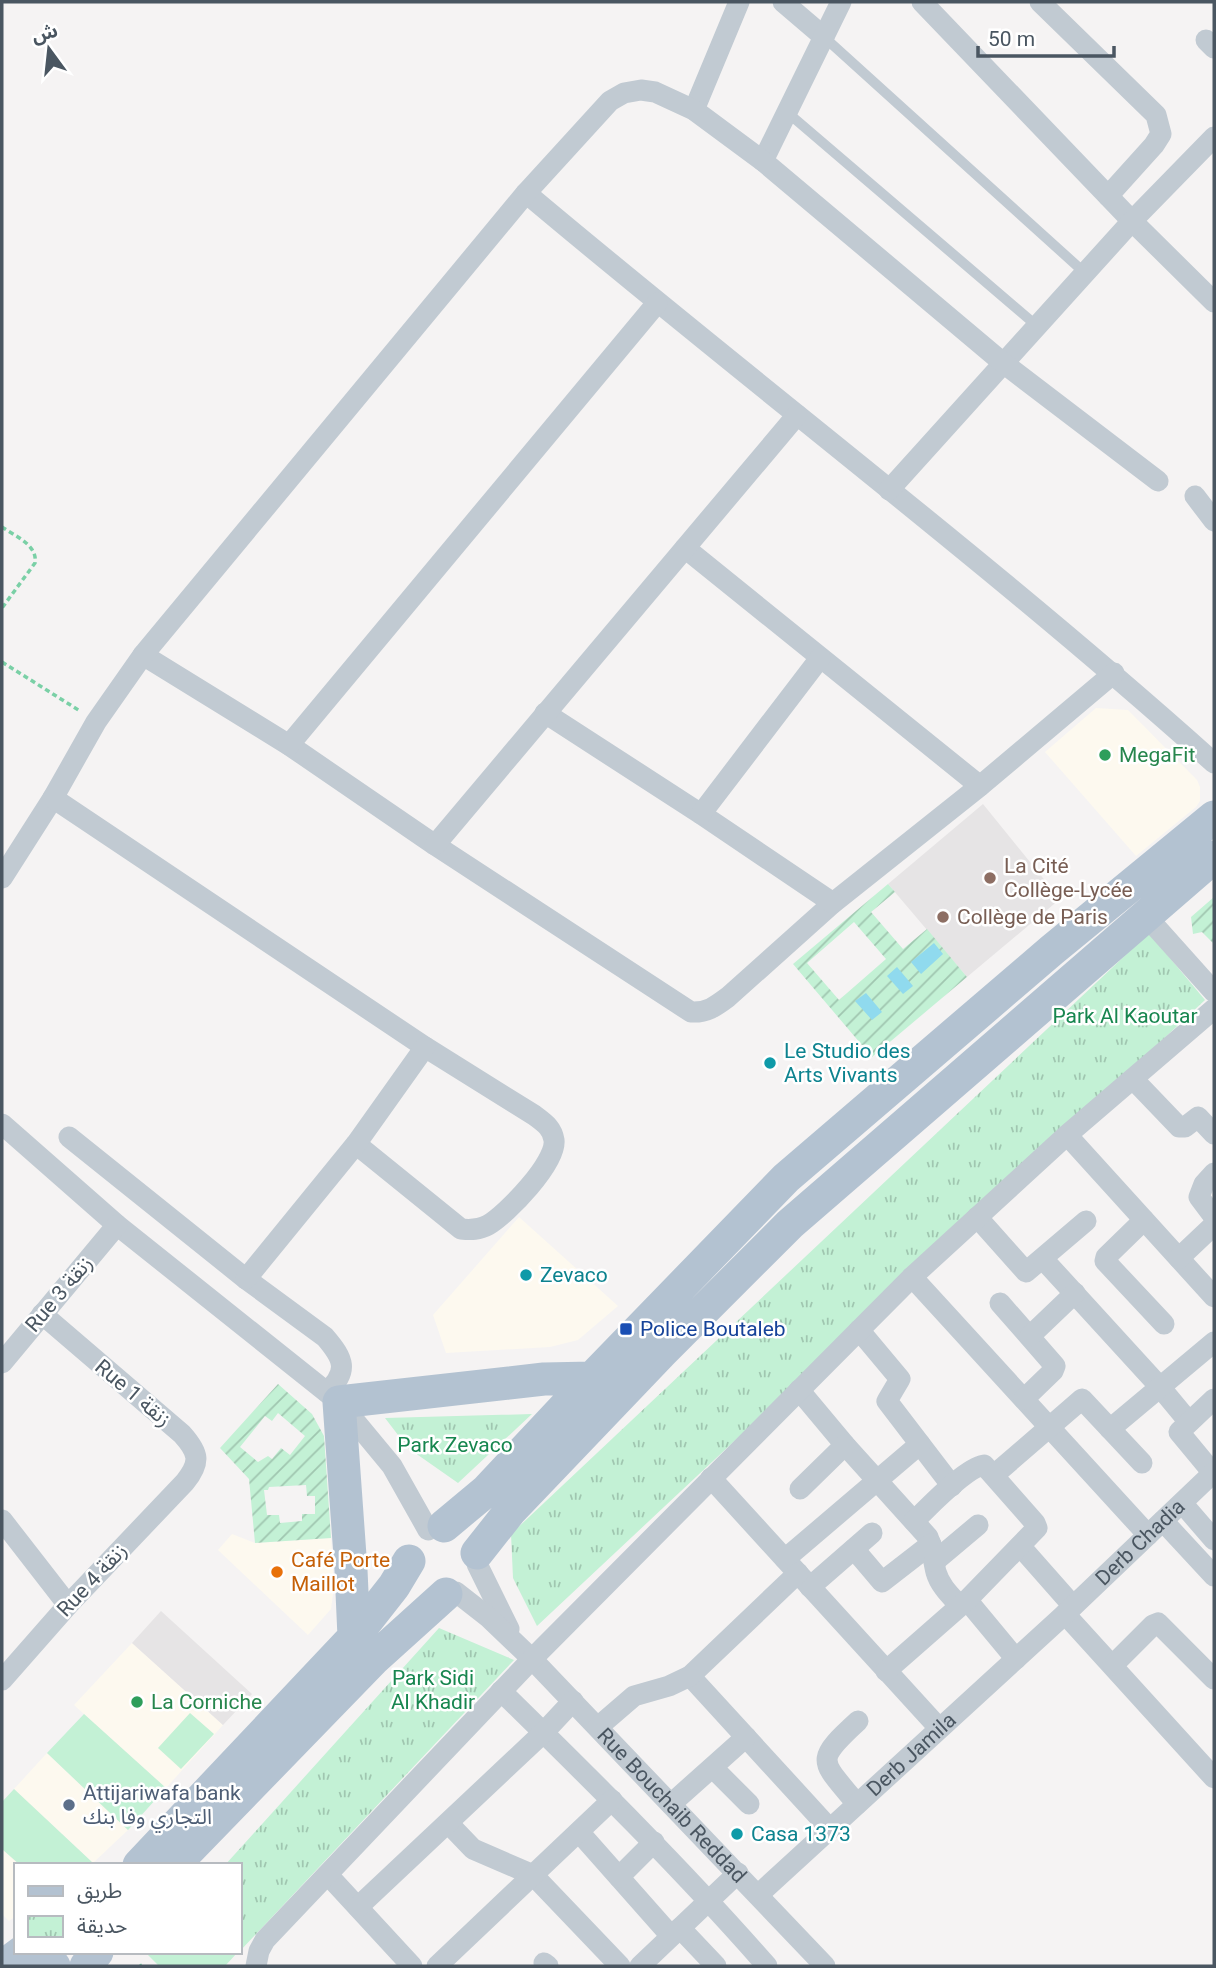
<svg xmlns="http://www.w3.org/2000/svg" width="1216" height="1968" font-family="Roboto,'Noto Sans Arabic',sans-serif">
	<defs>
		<pattern id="park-tufts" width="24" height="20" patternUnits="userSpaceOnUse" patternTransform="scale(1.75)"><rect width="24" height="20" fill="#c3f1d5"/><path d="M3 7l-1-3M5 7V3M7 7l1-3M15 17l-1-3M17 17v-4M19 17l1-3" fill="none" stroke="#a0c6b0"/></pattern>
		<pattern id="garden-furrows" width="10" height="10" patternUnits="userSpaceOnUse" patternTransform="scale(1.75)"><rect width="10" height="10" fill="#c3f1d5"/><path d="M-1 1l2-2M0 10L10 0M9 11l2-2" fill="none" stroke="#a0c6b0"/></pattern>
	</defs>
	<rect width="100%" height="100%" fill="#f5f3f3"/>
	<!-- commercial -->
	<path fill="#fdf9ef" d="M1096,708L1128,710L1197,780L1200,787V801L1196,807L1136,856L1045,752Z
		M519,1217L618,1306L578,1340L550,1347L446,1353L433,1315Z
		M232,1534L255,1543L331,1538L334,1586L331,1609L308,1635L218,1550Z
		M132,1643L223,1725L166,1788L74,1705Z
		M47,1753L128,1830L93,1863L14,1789Z
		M2,1849L20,1865H16V1916L9,1921L2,1914Z"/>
	<!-- education -->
	<path fill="#e6e4e5" d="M983,804L1060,899L967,977L888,884Z
		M161,1611L252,1694L223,1725L132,1643Z"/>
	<!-- grass -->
	<path fill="#c3f1d5" d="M190,1713L214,1734L181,1769L158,1748Z
		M84,1714L166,1788L128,1830L47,1753Z
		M14,1789L93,1863L20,1865L2,1849V1802Z"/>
	<!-- park -->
	<path fill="url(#park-tufts)" d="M1149,933L1205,1000L537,1626L513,1578L511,1534Z
		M532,1414L458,1483L408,1448L385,1418Z
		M439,1628L514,1660L240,1951V1865H225Z
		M238,1952L225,1966H159L146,1953Z"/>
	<!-- garden -->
	<path fill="url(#garden-furrows)" fill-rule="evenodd" d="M888,884L895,892L871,912L903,949L927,929L967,977L872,1057L793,964ZM854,922L886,959L839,1000L807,963Z
		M1214,897V944L1202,932L1193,934L1191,917Z
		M278,1384L312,1414L324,1436L331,1538L255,1543L249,1479L220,1448ZM278,1413L305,1436L290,1455L281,1448L272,1459L268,1456L258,1462L240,1447L265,1416L272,1421ZM306,1485L307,1496H315V1514H302V1521L280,1523L279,1515H267L264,1490H268L269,1487Z"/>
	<!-- water -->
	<path fill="#90daee" d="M934,943L943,954L921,974L911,962Z
		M897,967L913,986L903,994L887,976Z
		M866,993L882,1012L872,1020L855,1001Z"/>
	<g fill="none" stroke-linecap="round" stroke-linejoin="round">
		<!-- path -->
		<path stroke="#7ad0a6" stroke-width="3.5" stroke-dasharray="5 3.5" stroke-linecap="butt" d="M2,527C15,536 38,545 35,563L2,608
			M2,662L80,711
			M140,1966L142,1965"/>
		<!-- service -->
		<path stroke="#c1cad2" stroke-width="10" d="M824,37L1086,274
			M788,113L1037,326"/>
		<!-- minor -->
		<g stroke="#c1cad2" stroke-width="21">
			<path d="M783,2L824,37"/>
			<path d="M922,2L1132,221L1214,302"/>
			<path d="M1040,2L1156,115L1161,134L1154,145L1108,196"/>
			<path d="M1206,40L1214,48"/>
			<path d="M694,110L739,2"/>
			<path d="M763,161L841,2"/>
			<path d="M526,193C754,385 992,564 1214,763"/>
			<path d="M889,490L1132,221L1214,137"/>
			<path d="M1195,496L1214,521"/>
			<path d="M685,548L980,786"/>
			<path d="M143,655L289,745L435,845L691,1012C707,1013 716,1006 728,997L833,903L980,786L1114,673"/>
			<path d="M545,713L701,814L833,903"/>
			<path d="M289,745L657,303"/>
			<path d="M701,814L820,658"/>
			<path d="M435,845L797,415"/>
			<path d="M2,878L53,798"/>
			<path d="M1146,916L1214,992"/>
			<path d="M1133,1079L1179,1127H1185L1198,1117L1214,1134"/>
			<path d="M2,1124L117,1225L339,1402L392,1466L428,1530"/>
			<path d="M1067,1135L1214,1297"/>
			<path d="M69,1137L246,1279L325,1337C344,1359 349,1371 327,1392"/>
			<path d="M356,1144L461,1229C471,1230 479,1230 488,1225C507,1214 557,1162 554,1140C552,1127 543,1122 534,1115L425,1047L53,798L96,722L143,655L526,193L610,101L624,93L641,90L655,92L694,110L763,161L1002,362L1158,481"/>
			<path d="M1214,1173L1204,1184L1199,1197L1214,1217"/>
			<path d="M977,1217L1026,1272L1086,1221"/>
			<path d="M1144,1220L1106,1257L1105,1261L1164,1324"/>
			<path d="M1179,1258L1214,1225"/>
			<path d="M1043,1259L1160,1387L1189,1422"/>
			<path d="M912,1277L1148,1535"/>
			<path d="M246,1279L356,1144L425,1047"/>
			<path d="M1000,1303L1055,1366L1053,1371L1024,1399"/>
			<path d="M859,1330L900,1379L887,1401L952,1486"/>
			<path d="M1030,1336L1075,1293"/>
			<path d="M2,1363L117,1225"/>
			<path d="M799,1390L845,1445L928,1537C933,1549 933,1560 936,1572C940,1586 951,1596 960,1606"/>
			<path d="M1110,1429L1214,1342"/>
			<path d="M1213,1473L1179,1432L1214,1399"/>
			<path d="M994,1475L1082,1399L1142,1463"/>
			<path d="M711,1478L939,1728"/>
			<path d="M800,1489L845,1445"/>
			<path d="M1183,1504L1214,1540"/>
			<path d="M2,1520L68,1605"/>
			<path d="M1163,1521L1214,1576"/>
			<path d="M1020,1546L1073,1606"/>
			<path d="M854,1549L882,1582L931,1544"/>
			<path d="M785,1559L920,1444"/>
			<path d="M934,1562L978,1525"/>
			<path d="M477,1564L509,1629"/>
			<path d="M810,1587L872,1533"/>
			<path id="s1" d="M456,1592L488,1617L532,1659L825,1966"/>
			<path d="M967,1600L1016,1659"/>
			<path d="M1065,1614L1214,1778"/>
			<path d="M1113,1665L1153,1625L1158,1623L1214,1679"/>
			<path d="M886,1671L967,1600L1037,1528L1035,1523L984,1465C965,1468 929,1507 914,1521"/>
			<path d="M690,1676L830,1829"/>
			<path d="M2,1680L68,1605L185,1482C201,1462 199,1453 182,1434L42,1314"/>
			<path d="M501,1691C593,1781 683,1870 767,1966"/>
			<path d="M598,1727L634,1696L669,1686L690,1676L798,1573"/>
			<path d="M713,1768L749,1804"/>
			<path d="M671,1804L746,1737"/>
			<path d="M857,1804C821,1760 813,1762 858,1721"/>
			<path d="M448,1823L473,1849L533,1875L620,1966"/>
			<path d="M579,1832L671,1936"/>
			<path d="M328,1875L412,1966"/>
			<path d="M619,1877L654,1842"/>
			<path id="s2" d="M758,1895L1065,1614L1214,1472"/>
			<path d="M358,1907L544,1732L573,1701"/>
			<path d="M680,1928L716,1966"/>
			<path d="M544,1963L548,1966"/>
			<path d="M256,1966L259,1951L265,1940L532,1659L912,1277L1067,1135L1214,1009"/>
			<path d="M437,1966L612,1800"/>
			<path d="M640,1966L738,1873"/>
		</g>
		<!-- primary -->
		<path stroke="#b3c2d1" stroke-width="33" d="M444,1526L486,1491L592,1378L786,1178L1052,950L1214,817
			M477,1553L511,1510L662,1352L790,1224L1214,857
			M354,1637L351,1570L339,1402L544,1379L592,1378
			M139,1865L354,1637L394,1586L409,1561
			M174,1865L374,1659L446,1594
			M42,1952L54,1966
			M3,1966L22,1952
			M86,1966L97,1952"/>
	</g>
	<!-- markers -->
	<g fill="#2e9e5b" stroke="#fff" stroke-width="2.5">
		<circle cx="1105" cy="755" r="7"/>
		<circle cx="137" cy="1702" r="7"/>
	</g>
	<g fill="#8d6e63" stroke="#fff" stroke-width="2.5">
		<circle cx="990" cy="878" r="7"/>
		<circle cx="943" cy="917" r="7"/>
	</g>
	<g fill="#0f9aa8" stroke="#fff" stroke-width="2.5">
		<circle cx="770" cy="1063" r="7"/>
		<circle cx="526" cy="1275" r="7"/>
		<circle cx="737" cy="1834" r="7"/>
	</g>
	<rect fill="#1a4fb4" stroke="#fff" stroke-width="2.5" x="619" y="1322" width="14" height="14" rx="3.5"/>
	<circle fill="#e8710a" stroke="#fff" stroke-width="2.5" cx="277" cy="1572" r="7"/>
	<circle fill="#5c6f8a" stroke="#fff" stroke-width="2.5" cx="69" cy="1805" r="7"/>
	<g text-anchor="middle" stroke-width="5" stroke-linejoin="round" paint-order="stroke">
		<!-- leisure labels -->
		<g font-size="21" fill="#27864d" stroke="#fff" text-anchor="start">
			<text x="1119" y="762">MegaFit</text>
			<text x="151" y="1709">La Corniche</text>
		</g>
		<!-- education labels -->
		<g font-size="21" fill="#785e54" stroke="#fff" text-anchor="start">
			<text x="1004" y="873">La Cité<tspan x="1004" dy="24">Collège-Lycée</tspan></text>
			<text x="957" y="924">Collège de Paris</text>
		</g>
		<!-- park labels -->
		<g font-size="21" fill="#17864f" stroke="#fff">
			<text x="1125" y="1023">Park Al Kaoutar</text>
			<text x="455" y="1452">Park Zevaco</text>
			<text x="433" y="1685">Park Sidi<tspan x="433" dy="24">Al Khadir</tspan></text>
		</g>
		<!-- culture labels -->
		<g font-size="21" fill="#0d838f" stroke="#fff" text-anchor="start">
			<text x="784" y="1058">Le Studio des<tspan x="784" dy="24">Arts Vivants</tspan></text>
			<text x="540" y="1282">Zevaco</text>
			<text x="751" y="1841">Casa 1373</text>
		</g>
		<!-- street labels -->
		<g font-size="21" fill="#4a5661" stroke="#fff">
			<text transform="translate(59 1294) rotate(-50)" y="7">Rue 3 زنقة</text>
			<text transform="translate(133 1393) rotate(40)" y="7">Rue 1 زنقة</text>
			<text dy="7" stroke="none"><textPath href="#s2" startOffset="520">Derb Chadia</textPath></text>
			<text transform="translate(92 1580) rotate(-47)" y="7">Rue 4 زنقة</text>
			<text dy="7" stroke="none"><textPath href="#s2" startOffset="208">Derb Jamila</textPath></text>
			<text dy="7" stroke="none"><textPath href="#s1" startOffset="304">Rue Bouchaib Reddad</textPath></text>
		</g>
		<!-- transit labels -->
		<g font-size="21" fill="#164399" stroke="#fff" text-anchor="start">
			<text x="640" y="1336">Police Boutaleb</text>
		</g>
		<!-- food labels -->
		<g font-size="21" fill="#c56008" stroke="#fff" text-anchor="start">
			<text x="291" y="1567">Café Porte<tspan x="291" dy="24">Maillot</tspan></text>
		</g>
		<!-- service labels -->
		<g font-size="21" fill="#4e5e75" stroke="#fff" text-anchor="start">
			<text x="83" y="1800">Attijariwafa bank<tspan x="83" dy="24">التجاري وفا بنك</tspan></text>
		</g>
	</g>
	<!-- border -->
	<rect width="1216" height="1968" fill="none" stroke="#4a5661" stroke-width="7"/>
	<!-- legend -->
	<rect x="14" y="1863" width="228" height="91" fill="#ffffff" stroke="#b7bbc0" stroke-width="2"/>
	<rect x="28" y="1886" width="35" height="10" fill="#b3c2d1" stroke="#b7bbc0" stroke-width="2"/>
	<text x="77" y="1898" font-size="21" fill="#4a5661">طريق</text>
	<rect x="28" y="1916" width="35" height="21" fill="url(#park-tufts)" stroke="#b7bbc0" stroke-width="2"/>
	<text x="77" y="1933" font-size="21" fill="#4a5661">حديقة</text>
	<!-- north arrow -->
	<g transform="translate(49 49) rotate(345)" stroke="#ffffff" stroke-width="5" paint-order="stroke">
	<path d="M0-5L12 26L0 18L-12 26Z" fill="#4a5661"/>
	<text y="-10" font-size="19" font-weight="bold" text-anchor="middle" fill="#4a5661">ش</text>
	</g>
	<!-- scale -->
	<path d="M978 46v10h136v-10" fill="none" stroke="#4a5661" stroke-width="3.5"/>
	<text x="988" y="46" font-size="21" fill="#4a5661" stroke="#ffffff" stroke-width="5" paint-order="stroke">50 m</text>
</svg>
